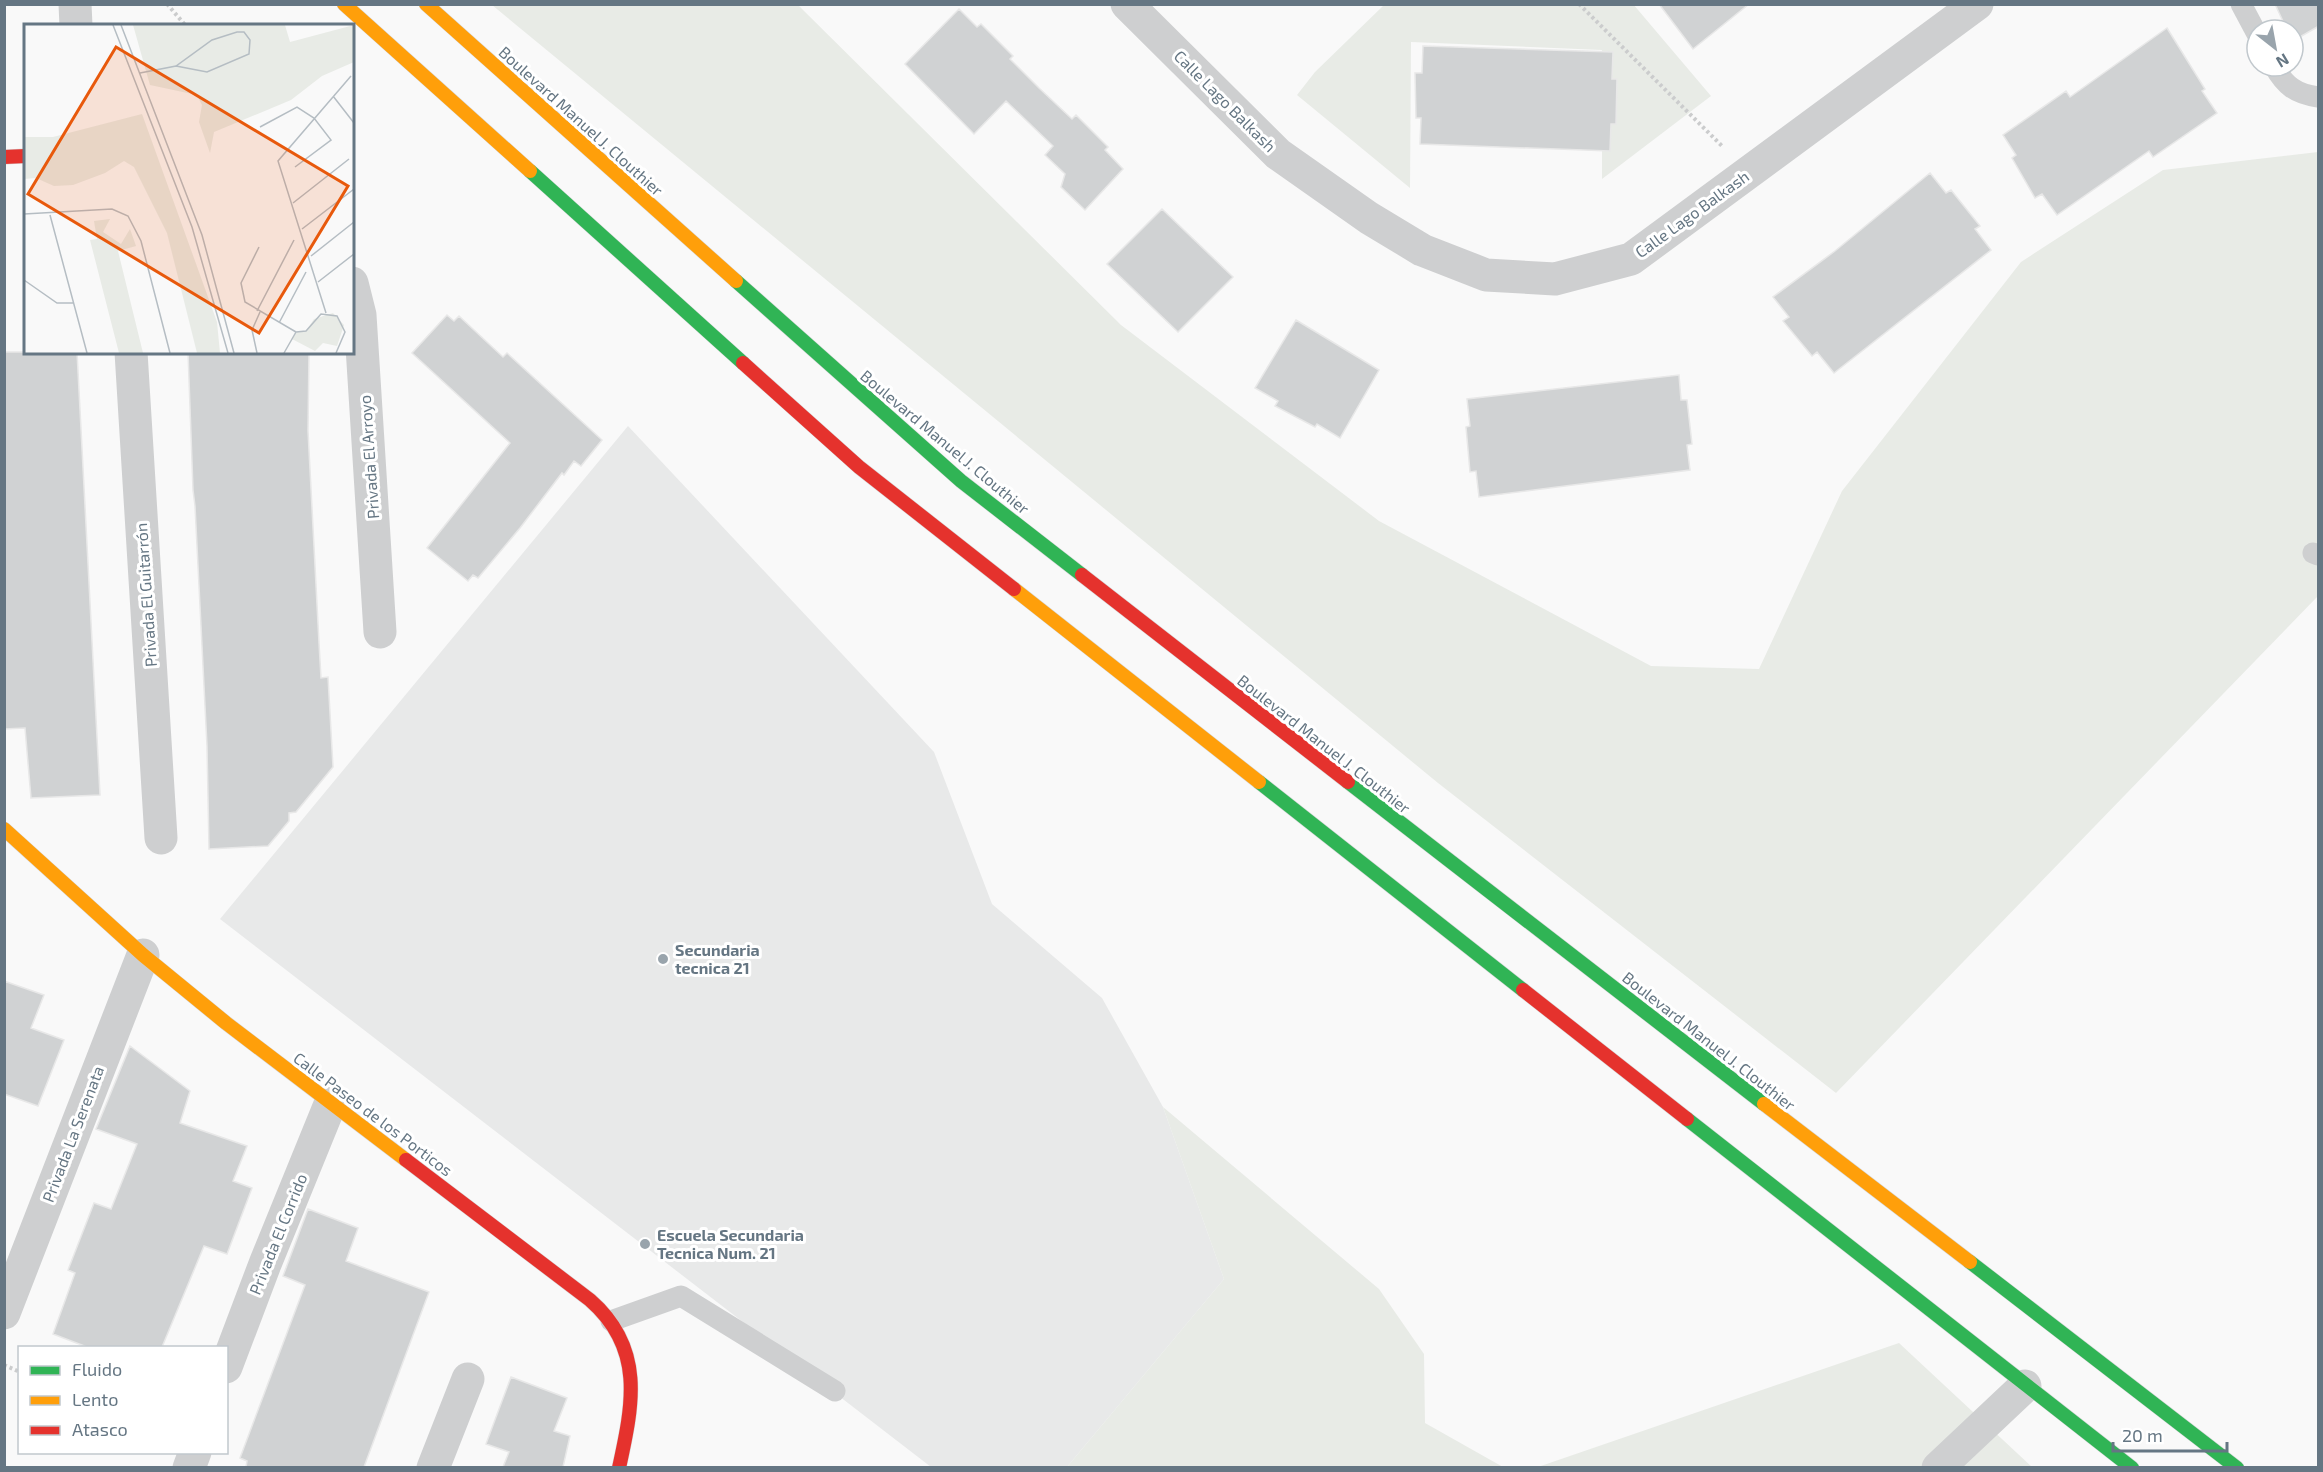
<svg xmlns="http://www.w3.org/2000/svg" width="2323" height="1472" font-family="'Exo 2',sans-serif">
	<rect width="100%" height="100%" fill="#f9f9f9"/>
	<!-- built -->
	<path fill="#e8e9e9" d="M628,426L934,752L992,904L1102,998L1163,1107L1224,1279L1067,1467H931L220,919Z"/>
	<!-- green -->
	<path fill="#e8ebe6" d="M1633,4L1711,96L1602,179V50L1411,42L1410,188L1297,95L1315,72L1384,5Z
		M492,5H798L1121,325L1379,521L1651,666L1759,669L1842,491L2021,262L2163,170L2318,152V596L1836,1093L1438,783Z
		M1163,1107L1379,1289L1424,1354L1425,1423L1503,1467H1067L1224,1279Z
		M1899,1343L2032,1467L1535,1468Z"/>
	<!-- building -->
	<path fill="#d0d2d3" stroke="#e8e8e8" stroke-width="1.5" d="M1659,4H1749L1693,49Z
		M2275,4H2319V26L2293,41V30H2287Z
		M959,9L977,27L981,24L1013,56L1010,59L1039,88L1072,119L1076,115L1108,147L1105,150L1123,169L1085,210L1061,187L1065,174L1045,155L1053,146L1006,101L974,134L905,64Z
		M2167,28L2205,89L2202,91L2217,113L2153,157L2149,151L2057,215L2042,194L2035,198L2012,158L2016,155L2003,135L2066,91L2070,97Z
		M1423,46L1613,52L1612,79H1617L1616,124H1611L1610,151L1420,144L1421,118H1416L1415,73H1422Z
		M1930,173L1946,193L1951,190L1980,226L1975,229L1991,250L1834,373L1817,352L1812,356L1783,321L1789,317L1773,297L1835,251Z
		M1162,209L1233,277L1178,332L1107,264Z
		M447,315L454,321L459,316L503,357L507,353L602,440L581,466L574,461L564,475L562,473L520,528L478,578L473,575L468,581L427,548L510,443L412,353Z
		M1296,320L1379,370L1340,438L1317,424L1315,427L1275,406L1278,401L1255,388Z
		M4,352H77L100,795L31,798L25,728L4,729Z
		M188,352H309L308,431L319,643L321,678L328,677L333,767L296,812L289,813V821L268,846L209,849L207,746L195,506L193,490Z
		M1679,375L1681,400H1687L1692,444L1687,445L1690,470L1479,497L1476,471L1470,472L1466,427L1470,426L1467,399Z
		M4,981L44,995L31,1028L64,1040L38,1106L4,1094Z
		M130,1046L190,1091L180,1123L247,1146L233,1181L252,1188L227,1254L204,1246L162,1347H87L53,1334L75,1273L68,1270L94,1203L111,1209L137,1144L96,1129Z
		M308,1209L358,1228L346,1261L429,1292L364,1467H246L247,1461L240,1458L305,1285L283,1276Z
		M511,1377L567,1398L554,1431L570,1436L563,1467H503L509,1452L486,1444Z"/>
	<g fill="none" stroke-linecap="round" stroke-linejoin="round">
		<defs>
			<path id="fast" d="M530,171L743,363
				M736,281L961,481L1082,575
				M1259,782L1523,990
				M1348,782L1764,1104
				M1687,1119L2132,1468
				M1970,1262L2237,1468"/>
			<path id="slow" d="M344,4L530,171
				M426,4L736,281
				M1014,589L1259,782
				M4,829L143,955L226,1023L406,1160
				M1764,1104L1970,1262"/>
			<path id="jam" d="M4,157L26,156
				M743,363L859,467L1014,589
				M1082,575L1348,782
				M1523,990L1687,1119
				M406,1160L590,1300C645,1348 633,1404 619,1468"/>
		</defs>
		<!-- fast casing -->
		<use href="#fast" stroke="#d5d6d7" stroke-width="15"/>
		<!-- slow casing -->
		<use href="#slow" stroke="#d5d6d7" stroke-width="15"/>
		<!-- jam casing -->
		<use href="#jam" stroke="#d5d6d7" stroke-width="15"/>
		<!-- path -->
		<path stroke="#cbcccd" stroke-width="4" stroke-dasharray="3 3" stroke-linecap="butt" d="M167,4L186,26
			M1579,4L1723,147
			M4,1365L20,1372"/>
		<!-- lane -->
		<path stroke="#cecfd0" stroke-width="21" d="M2241,4L2257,34
			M2274,66C2285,86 2296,94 2318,97
			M2313,553L2318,555
			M611,1321L681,1296L835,1391"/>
		<!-- street -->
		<path stroke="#cecfd0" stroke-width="33" d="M75,4L76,26
			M1127,4L1278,154L1369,218L1422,250L1486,275L1555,279L1631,259L1977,4
			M352,283L360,315L380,632
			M131,352L161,838
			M4,1313L143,955
			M226,1367L265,1264L331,1102
			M189,1468L195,1452
			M433,1468L468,1379
			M1938,1468L2025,1386"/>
		<!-- fast -->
		<use href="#fast" stroke="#30b455" stroke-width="14"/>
		<!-- slow -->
		<use href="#slow" stroke="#ff9f0a" stroke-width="14"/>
		<!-- jam -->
		<use href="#jam" stroke="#e5322d" stroke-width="14"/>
	</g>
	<!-- markers -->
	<g fill="#99a4ac" stroke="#fff" stroke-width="2">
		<circle cx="663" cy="959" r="6"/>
		<circle cx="645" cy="1244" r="6"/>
	</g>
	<g text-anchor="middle" stroke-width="6" stroke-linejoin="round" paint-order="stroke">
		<!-- street labels -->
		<g font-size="16" fill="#657683" stroke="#fff">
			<text transform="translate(1225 101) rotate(45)" y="6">Calle Lago Balkash</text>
			<text transform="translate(581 121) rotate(42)" y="6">Boulevard Manuel J. Clouthier</text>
			<text transform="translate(1692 214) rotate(-36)" y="6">Calle Lago Balkash</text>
			<text transform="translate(945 442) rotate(40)" y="6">Boulevard Manuel J. Clouthier</text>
			<text transform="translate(369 457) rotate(-94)" y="6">Privada El Arroyo</text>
			<text transform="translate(146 595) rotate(-94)" y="6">Privada El Guitarrón</text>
			<text transform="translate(1324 744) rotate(38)" y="6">Boulevard Manuel J. Clouthier</text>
			<text transform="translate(1709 1041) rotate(38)" y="6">Boulevard Manuel J. Clouthier</text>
			<text transform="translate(373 1114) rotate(37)" y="6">Calle Paseo de los Porticos</text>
			<text transform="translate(73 1134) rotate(-69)" y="6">Privada La Serenata</text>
			<text transform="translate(278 1234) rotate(-68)" y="6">Privada El Corrido</text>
		</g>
		<!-- poi labels -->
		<g font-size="16" font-weight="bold" fill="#657683" stroke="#fff" text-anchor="start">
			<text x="675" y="956">Secundaria<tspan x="675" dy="18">tecnica 21</tspan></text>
			<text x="657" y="1241">Escuela Secundaria<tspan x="657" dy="18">Tecnica Num. 21</tspan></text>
		</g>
	</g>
	<!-- overview -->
	<g transform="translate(24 24)">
		<rect width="330" height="330" fill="#f9f9f9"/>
		<path d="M109,1H261L266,18L330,1V38L298,52L267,76L190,108L186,129L175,98L178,81L173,71L126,61ZM118,90L193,298L196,329H173L143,209L110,143L100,137L81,149L49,161L30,162L12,154L0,155V113H29ZM86,195L79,208L97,220L106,205L112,222L94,227L119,329H95L66,216L73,215L70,197ZM309,289L320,301L313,322L299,319L291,327L268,315L272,308L282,307L290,295Z" fill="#e8ebe6"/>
		<path fill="none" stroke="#b5bdc3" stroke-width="1.5" d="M89,1L168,203L204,329M97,1L178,211L210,329M116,49L152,42L188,16L213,8H220L226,16L225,30L183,48L152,42M309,72L330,99M236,103L273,83L290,94L307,116L271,143M269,179L325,135M0,190L88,185L104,192L117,217L146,329M26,191L63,329M278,205L330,165M235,223L217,259L221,278L272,308M287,232L330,198M0,256L33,279H50M294,258L330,230M233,287L270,216M302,289L254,137L327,52M255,299L282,248M272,308L282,307L297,290L313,292L321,308L312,329M233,329L228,306L236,288M260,329L272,308"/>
		<path fill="#e8590c" fill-opacity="0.15" stroke="#e8590c" stroke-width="3" d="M92,23L324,162L235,309L4,170Z"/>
		<rect width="330" height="330" fill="none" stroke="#657683" stroke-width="3"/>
	</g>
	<!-- border -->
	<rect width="2323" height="1472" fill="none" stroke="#657683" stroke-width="12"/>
	<!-- legend -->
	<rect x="18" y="1346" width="210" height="108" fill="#ffffff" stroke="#c1c8cd" stroke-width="1.5"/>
	<rect x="30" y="1366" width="30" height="9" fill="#30b455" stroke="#c1c8cd" stroke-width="1.5"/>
	<text x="72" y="1376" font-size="18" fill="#657683">Fluido</text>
	<rect x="30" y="1396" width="30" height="9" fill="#ff9f0a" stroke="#c1c8cd" stroke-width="1.5"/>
	<text x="72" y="1406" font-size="18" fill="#657683">Lento</text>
	<rect x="30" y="1426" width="30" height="9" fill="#e5322d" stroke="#c1c8cd" stroke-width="1.5"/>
	<text x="72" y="1436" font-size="18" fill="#657683">Atasco</text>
	<!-- north arrow -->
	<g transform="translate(2275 48) rotate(149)"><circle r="28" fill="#ffffff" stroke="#c1c8cd" stroke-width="1.5"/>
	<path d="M0-4.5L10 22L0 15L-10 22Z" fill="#99a4ac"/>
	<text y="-9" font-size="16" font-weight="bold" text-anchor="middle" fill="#657683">N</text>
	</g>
	<!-- scale -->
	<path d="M2113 1442v9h114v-9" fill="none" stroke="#657683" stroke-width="3"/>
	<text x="2122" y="1442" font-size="18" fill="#657683" stroke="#ffffff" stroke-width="4.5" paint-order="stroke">20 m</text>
</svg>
